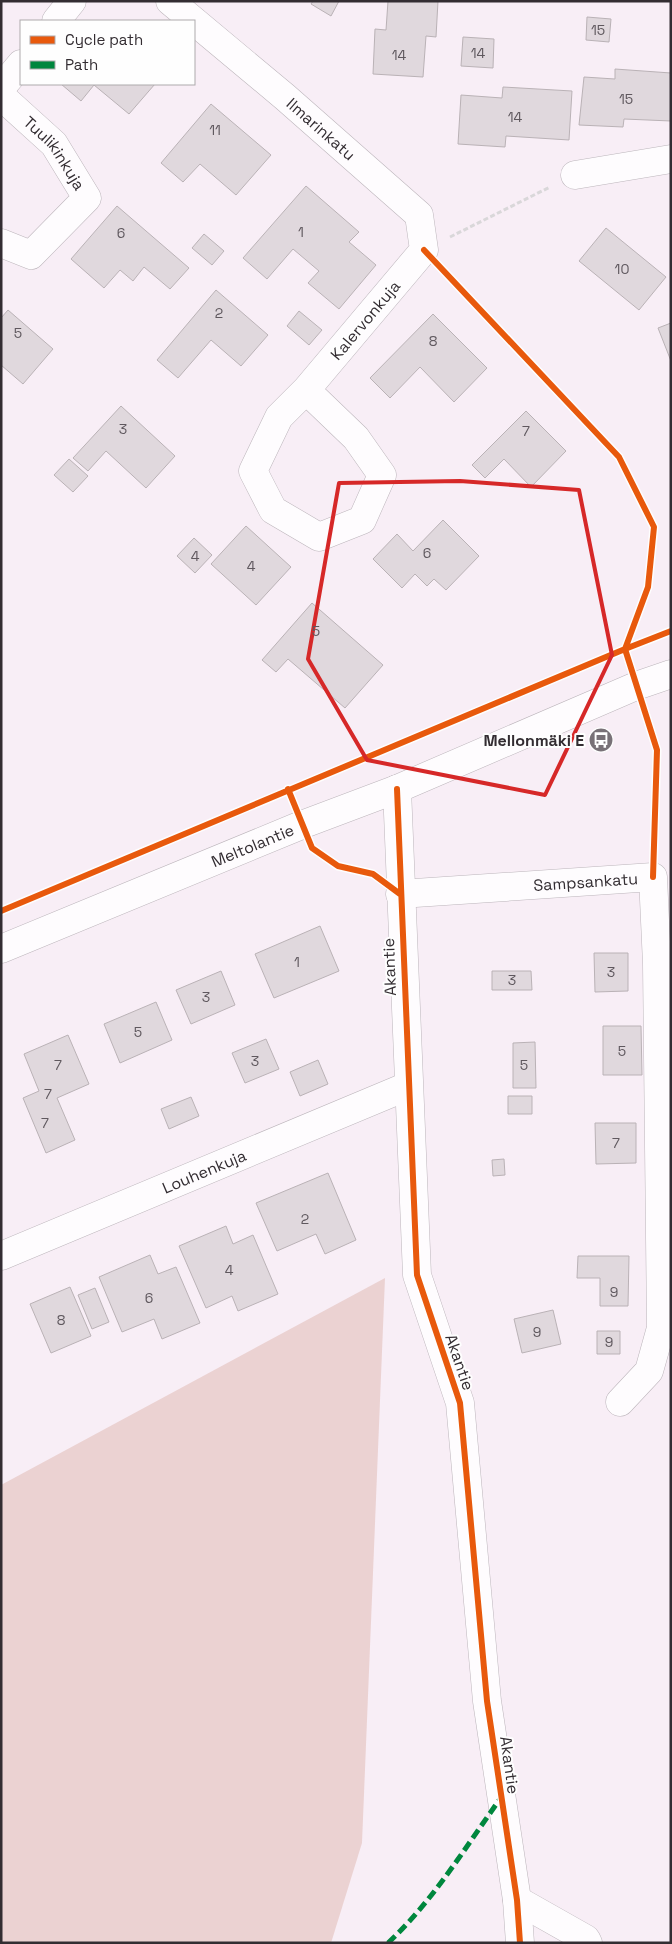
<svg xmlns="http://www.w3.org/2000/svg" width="672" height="1944" font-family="'Space Grotesk',sans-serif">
	<rect width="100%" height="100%" fill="#f8eef6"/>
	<!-- green -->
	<path fill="#ebd2d2" d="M385,1278L362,1843L331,1943H1V1485Z"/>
	<!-- building -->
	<path fill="#e0d8dd" stroke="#bab2b6" d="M313,1H339L331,16L311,4Z
		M388,1H438L436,37L426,36L423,77L373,74L375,29L386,30Z
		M587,17L611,19L609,42L586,40Z
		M463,37L494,39L493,68L461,66Z
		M615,69L671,73V121L624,119L623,127L579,125L584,77L615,79Z
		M61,84H155L129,114L94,85L81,101Z
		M503,87L572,91L569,140L506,136L505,147L458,144L461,95L502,98Z
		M211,104L271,155L236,195L200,164L183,182L161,163Z
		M306,186L359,232L349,242L376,265L339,309L308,283L319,271L293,249L267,279L243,258Z
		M117,206L189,268L170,289L144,267L133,281L120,270L104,288L71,259Z
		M606,228L666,277L639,310L579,261Z
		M204,234L224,251L212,265L192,248Z
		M216,290L268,335L241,366L211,340L178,378L157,360Z
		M8,310L53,349L23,384L1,365V318Z
		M299,311L322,330L309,345L287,326Z
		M433,314L487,368L454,402L420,367L390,398L370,378Z
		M671,323V361L658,328Z
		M121,406L175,456L146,488L106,451L88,471L73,458Z
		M526,411L566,451L531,487L504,459L485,478L472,465Z
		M69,459L88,476L73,492L54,475Z
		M443,520L479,556L446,590L434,579L427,586L415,574L402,588L373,559L397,534L413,551Z
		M246,526L291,567L256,605L211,564Z
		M194,538L212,555L195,573L177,556Z
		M312,603L383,665L345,708L288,659L276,672L262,660Z
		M320,926L339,971L274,998L255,954Z
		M594,953H628V991L595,992Z
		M221,971L235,1005L191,1024L176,990Z
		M492,971H531L532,990H492Z
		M156,1002L172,1040L120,1063L104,1024Z
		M603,1026H641L642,1075H603Z
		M68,1035L89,1084L57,1098L75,1140L46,1153L23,1098L39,1091L24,1054Z
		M266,1039L279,1069L245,1083L232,1053Z
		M535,1042L536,1088H513V1043Z
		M318,1060L328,1084L300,1096L290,1072Z
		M508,1096H532V1114H508Z
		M191,1097L199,1116L169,1129L161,1109Z
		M595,1123H636V1163L596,1164Z
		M504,1159L505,1175L493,1176L492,1160Z
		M328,1173L356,1240L325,1254L316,1234L277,1251L256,1203Z
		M226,1226L233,1244L253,1235L278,1294L238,1311L232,1296L206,1308L179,1246Z
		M150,1255L158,1274L176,1267L200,1323L162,1339L154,1319L122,1332L99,1277Z
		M578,1256H629L628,1306H600V1278H577Z
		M70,1287L91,1336L51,1353L30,1304Z
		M95,1288L109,1322L92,1329L78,1295Z
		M553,1310L561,1344L522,1353L514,1319Z
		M597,1331H620V1354H597Z"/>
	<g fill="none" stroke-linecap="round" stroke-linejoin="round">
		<defs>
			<g id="street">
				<path id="s1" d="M170,1L285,97L419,215L424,250L306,390L279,417L253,471L273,510L319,537L362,520L382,475L356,438L306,390"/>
				<path d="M56,21L72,1"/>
				<path d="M1,88L21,64"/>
				<path id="s2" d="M1,96L54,144L87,198L31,255L1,243"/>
				<path d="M575,175L671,159"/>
				<path d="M397,789L417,1275L460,1403L487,1701L517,1900L520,1943"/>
				<path id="s3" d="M400,894L653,877L657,964L661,1328L649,1371L620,1402"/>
				<path id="s4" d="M1,1256L408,1086"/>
				<path d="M517,1900L586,1939L588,1943"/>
			</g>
			<g id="secondary">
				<path id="s5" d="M1,949L304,824L397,789L636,686L671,674"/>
			</g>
		</defs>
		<!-- street casing -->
		<use href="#street" stroke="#bcb5bb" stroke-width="29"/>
		<!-- secondary casing -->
		<use href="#secondary" stroke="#bcb5bb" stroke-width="29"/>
		<!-- path -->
		<path stroke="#d9d7d9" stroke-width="3" stroke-dasharray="5 2.5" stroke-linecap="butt" d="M450,237L550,187"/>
		<!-- street -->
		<use href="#street" stroke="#fefcfe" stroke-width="28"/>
		<!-- secondary -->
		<use href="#secondary" stroke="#fefcfe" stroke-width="28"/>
		<!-- quiet -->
		<path stroke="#00873e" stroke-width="5" stroke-dasharray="10 5" stroke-linecap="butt" d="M388,1943C432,1902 465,1848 500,1799"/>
		<defs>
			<path id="cycleway" d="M288,789L312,848L338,866L373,874L400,894
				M397,789L417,1275L460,1403L487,1701L517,1900L520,1943
				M653,877L657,750L625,649L671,631
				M1,911L625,649L648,587L654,527L619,457L424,250"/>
		</defs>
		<!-- cycleway casing -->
		<use href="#cycleway" stroke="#fefefe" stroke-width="9"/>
		<!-- cycleway -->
		<use href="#cycleway" stroke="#e8590c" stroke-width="6"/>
	</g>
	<!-- marked area -->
	<path fill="none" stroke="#d62828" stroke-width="4" stroke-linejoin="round" d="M460,481L579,490L612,655L545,795L367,760L308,659L339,483Z"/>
	<!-- icons -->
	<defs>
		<symbol id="bus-disc" viewBox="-11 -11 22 22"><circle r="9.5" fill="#787177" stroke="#fefefe"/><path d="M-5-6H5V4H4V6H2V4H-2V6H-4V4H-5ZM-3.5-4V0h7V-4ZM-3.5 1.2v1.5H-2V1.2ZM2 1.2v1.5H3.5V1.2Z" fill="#fff"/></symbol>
	</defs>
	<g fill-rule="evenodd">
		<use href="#bus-disc" x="587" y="726" width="28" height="28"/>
	</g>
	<g text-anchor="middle" stroke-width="4" stroke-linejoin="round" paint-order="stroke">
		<!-- number labels -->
		<g font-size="14" fill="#5f585e">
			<text x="598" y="35">15</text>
			<text x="478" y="58">14</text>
			<text x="399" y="60">14</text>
			<text x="626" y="104">15</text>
			<text x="515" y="122">14</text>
			<text x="215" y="135">11</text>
			<text x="301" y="237">1</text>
			<text x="121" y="238">6</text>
			<text x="622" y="274">10</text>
			<text x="219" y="318">2</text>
			<text x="18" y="338">5</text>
			<text x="433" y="346">8</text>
			<text x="123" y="434">3</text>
			<text x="526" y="436">7</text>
			<text x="427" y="558">6</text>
			<text x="195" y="561">4</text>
			<text x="251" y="571">4</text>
			<text x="316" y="636">5</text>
			<text x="297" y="967">1</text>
			<text x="611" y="977">3</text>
			<text x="512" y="985">3</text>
			<text x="206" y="1002">3</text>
			<text x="138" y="1037">5</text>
			<text x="622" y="1056">5</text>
			<text x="255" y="1066">3</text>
			<text x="58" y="1070">7</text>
			<text x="524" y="1070">5</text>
			<text x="48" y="1099">7</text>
			<text x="45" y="1128">7</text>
			<text x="616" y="1148">7</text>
			<text x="305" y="1224">2</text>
			<text x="229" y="1275">4</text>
			<text x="614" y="1297">9</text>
			<text x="149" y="1303">6</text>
			<text x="61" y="1325">8</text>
			<text x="537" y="1337">9</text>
			<text x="609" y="1347">9</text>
		</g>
		<!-- street labels -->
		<g font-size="16" fill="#332d32" stroke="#fefefe">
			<text dy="6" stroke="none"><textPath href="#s1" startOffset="198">Ilmarinkatu</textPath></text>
			<text dy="6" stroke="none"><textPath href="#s2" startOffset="79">Tuulikinkuja</textPath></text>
			<text transform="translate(365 320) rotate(-50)" y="6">Kalervonkuja</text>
			<text dy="6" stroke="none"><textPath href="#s5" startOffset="272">Meltolantie</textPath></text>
			<text dy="6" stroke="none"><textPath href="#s3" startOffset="186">Sampsankatu</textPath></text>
			<text transform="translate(389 967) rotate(-92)" y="6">Akantie</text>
			<text dy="6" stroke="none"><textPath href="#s4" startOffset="220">Louhenkuja</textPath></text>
			<text transform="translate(460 1362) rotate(71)" y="6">Akantie</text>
			<text transform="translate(510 1765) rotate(82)" y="6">Akantie</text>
		</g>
		<!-- poi labels -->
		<g font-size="16" font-weight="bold" fill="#332d32" stroke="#fefefe" text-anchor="end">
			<text x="584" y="746">Mellonmäki E</text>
		</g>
	</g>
	<!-- border -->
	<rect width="672" height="1944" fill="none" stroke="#332d32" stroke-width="5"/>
	<!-- legend -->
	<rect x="20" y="20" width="175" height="65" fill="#fefefe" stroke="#adaaac"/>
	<rect x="30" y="36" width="25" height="8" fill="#e8590c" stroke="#adaaac"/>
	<text x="65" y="45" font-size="15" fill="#332d32">Cycle path</text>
	<rect x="30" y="61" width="25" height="8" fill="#00873e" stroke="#adaaac"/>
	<text x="65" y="70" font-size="15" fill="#332d32">Path</text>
</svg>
